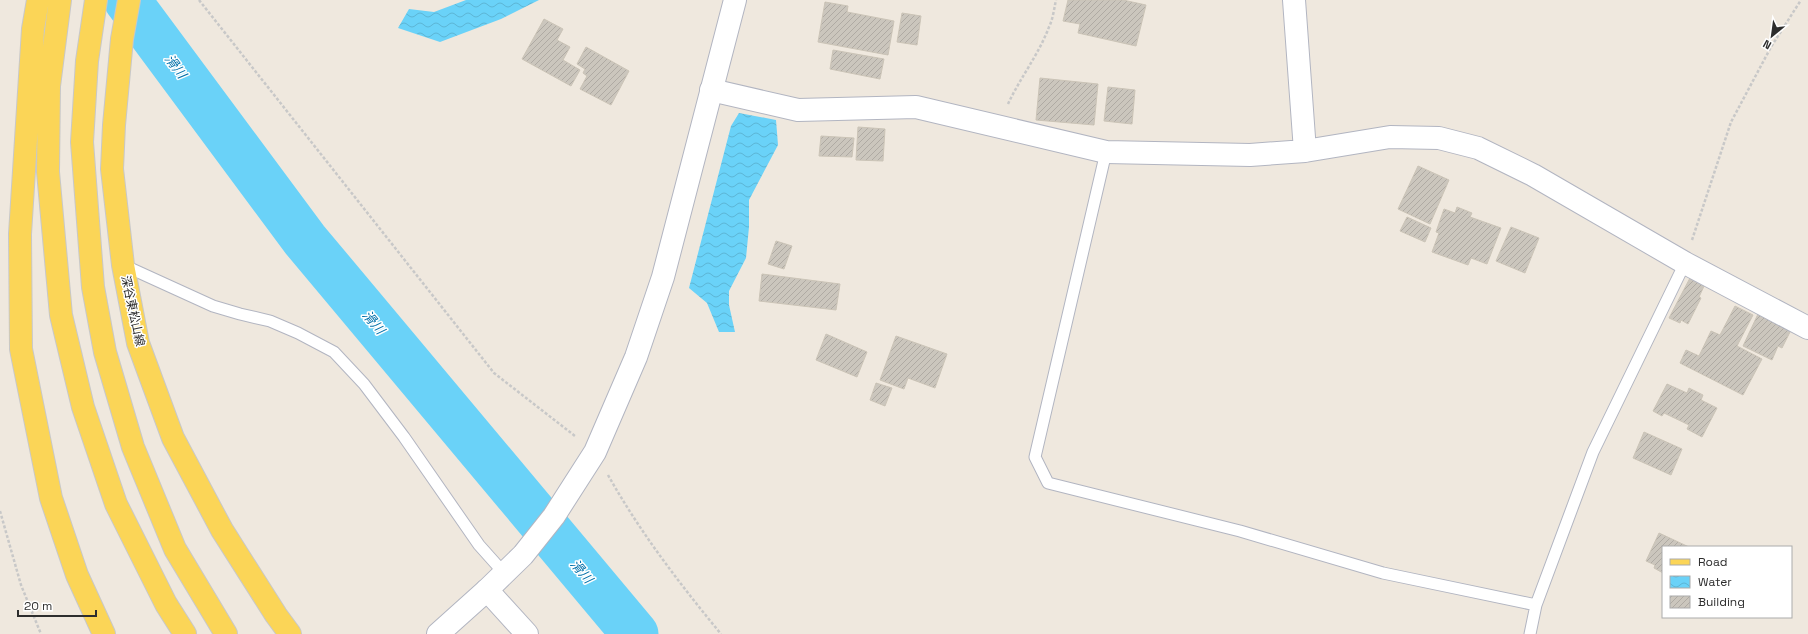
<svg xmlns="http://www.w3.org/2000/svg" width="1808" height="634" font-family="'Space Grotesk','Noto Sans JP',sans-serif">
	<defs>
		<pattern id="water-waves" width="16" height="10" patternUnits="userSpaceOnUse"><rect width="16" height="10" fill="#6ad2f8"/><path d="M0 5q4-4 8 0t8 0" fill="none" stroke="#5cb5d5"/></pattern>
		<pattern id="building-hatch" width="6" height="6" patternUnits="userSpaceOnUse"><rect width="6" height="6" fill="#cbc6bd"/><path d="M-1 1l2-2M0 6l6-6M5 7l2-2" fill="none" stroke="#afaaa3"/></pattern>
	</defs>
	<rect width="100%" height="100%" fill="#efe8de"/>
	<!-- water -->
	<path fill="url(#water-waves)" d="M466,0H539L501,19L440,42L398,28L409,9L434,12Z
		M739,113L776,120L778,145L749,200V227L746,258L729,291V305L735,332H719L707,303L689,288L731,126Z"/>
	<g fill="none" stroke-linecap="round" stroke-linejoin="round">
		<!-- river -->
		<path stroke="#6ad2f8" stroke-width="47" d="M127,0L305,240L635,634"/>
	</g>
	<!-- building -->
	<path fill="url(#building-hatch)" stroke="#cbc4b7" d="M1068,0H1123L1146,5L1136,46L1078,33L1080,24L1063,21Z
		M825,2L848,6L847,12L894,21L888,55L818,42Z
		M902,13L921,16L917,45L897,42Z
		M544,19L563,29L557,40L570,47L563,60L580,70L571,86L522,59Z
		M586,47L629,71L611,105L580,89L587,76L583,73L585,69L577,64Z
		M833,50L884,59L880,79L830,69Z
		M1040,78L1098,84L1094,125L1036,120Z
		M1108,87L1135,90L1132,124L1104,121Z
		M858,127L885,129L883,161L856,160Z
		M821,136L854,138L852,157L819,156Z
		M1418,166L1449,180L1430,224L1398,209Z
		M1457,207L1472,213L1470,217L1501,228L1487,264L1471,258L1468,265L1432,252L1439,233L1436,232L1444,209L1455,213Z
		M1407,217L1431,228L1425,242L1400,231Z
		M1511,227L1539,238L1525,273L1496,261Z
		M776,241L792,246L784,269L768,264Z
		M762,274L840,284L836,310L759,301Z
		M1691,276L1705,284L1699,297L1701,298L1688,324L1681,320L1680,323L1669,318Z
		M1735,306L1753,315L1737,346L1762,359L1743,395L1680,363L1686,350L1699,356L1711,331L1720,335Z
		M1758,314L1791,330L1782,348L1778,346L1772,360L1743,346Z
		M826,334L867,352L857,377L816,360Z
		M896,336L947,354L935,388L908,378L904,389L880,380Z
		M876,383L892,388L885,406L870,400Z
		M1667,384L1687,393L1689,388L1703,395L1701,400L1717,408L1702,437L1687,429L1689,425L1664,413L1662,416L1653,411Z
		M1644,432L1682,449L1671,475L1633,458Z
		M1659,533L1689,547H1663V573L1654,568L1655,565L1646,561Z"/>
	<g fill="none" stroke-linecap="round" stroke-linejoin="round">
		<defs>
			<path id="service" d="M1106,152L1035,457L1048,483L1240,531L1383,573L1536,605
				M123,265L213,306L240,314L270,321L298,333L334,352L364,384L404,437L479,545L504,573
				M1530,634L1536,605L1593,452L1685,263"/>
			<path id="minor" d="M1294,0L1305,151
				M711,90L798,110L916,107L1106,152L1250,155L1305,151L1390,137L1439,138L1478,148L1533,175L1685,263L1808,328
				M487,590L527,634"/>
			<path id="tertiary" d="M438,634L487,590L523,555L554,516L595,452L636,357L663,277L735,0"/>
			<path id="primary" d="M38,0L33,29L20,234L21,349L51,498L77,575L104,634
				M60,0L49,86L48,172L61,315L83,407L116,504L166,604L185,634
				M96,0L87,61L82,142L93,287L105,352L133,447L175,549L226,634
				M129,0L122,39L114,125L112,169L123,265L138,343L173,438L222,530L276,615L290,634"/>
		</defs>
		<!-- service casing -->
		<use href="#service" stroke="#b2b5c1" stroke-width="13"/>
		<!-- minor casing -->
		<use href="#minor" stroke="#b2b5c1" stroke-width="24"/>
		<!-- tertiary casing -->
		<use href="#tertiary" stroke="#b2b5c1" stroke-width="24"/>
		<!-- primary casing -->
		<use href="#primary" stroke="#c8c8c8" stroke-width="24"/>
		<!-- path -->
		<path stroke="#c8c8c8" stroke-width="2.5" stroke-dasharray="3 2" stroke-linecap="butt" d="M199,0L494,373L575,436
			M1008,104C1020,78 1039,54 1049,27C1053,19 1054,9 1056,0
			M1692,240L1731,122L1771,47L1801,0
			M608,475C640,532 679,583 721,634
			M0,511L21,585L41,634"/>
		<!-- service -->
		<use href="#service" stroke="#fff" stroke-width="11"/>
		<!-- minor -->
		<use href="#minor" stroke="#fff" stroke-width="22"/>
		<!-- tertiary -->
		<use href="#tertiary" stroke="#fff" stroke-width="22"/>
		<!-- primary -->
		<use href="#primary" stroke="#fbd557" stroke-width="22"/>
	</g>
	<g text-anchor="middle" stroke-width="3" stroke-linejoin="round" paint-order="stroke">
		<!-- street labels -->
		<g font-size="12" fill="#2d2d2d" stroke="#fff">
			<text transform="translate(133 311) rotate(78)" y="4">深谷東松山線</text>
		</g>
		<!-- water labels -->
		<g font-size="13" font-style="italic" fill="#0371aa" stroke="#fff">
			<text transform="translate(176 66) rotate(53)" y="5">滑川</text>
			<text transform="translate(374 322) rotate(50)" y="5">滑川</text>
			<text transform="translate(582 571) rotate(50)" y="5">滑川</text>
		</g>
	</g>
	<!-- legend -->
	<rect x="1662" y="546" width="130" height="72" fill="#ffffff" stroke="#ababab"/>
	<rect x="1670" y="559" width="20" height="6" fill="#fbd557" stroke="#ababab"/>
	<text x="1698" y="566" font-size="12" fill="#2d2d2d">Road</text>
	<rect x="1670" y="576" width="20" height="12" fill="url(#water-waves)" stroke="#ababab"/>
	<text x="1698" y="586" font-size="12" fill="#2d2d2d">Water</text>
	<rect x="1670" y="596" width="20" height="12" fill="url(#building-hatch)" stroke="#ababab"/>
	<text x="1698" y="606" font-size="12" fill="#2d2d2d">Building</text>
	<!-- north arrow -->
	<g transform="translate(1772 36) rotate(209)" stroke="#ffffff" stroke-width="3" paint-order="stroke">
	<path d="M0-3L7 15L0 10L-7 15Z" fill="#2d2d2d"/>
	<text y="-6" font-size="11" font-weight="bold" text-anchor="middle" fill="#2d2d2d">N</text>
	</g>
	<!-- scale -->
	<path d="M18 610v6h78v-6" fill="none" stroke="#2d2d2d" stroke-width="2"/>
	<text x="24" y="610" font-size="12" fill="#2d2d2d" stroke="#ffffff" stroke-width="3" paint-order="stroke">20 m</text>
</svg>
